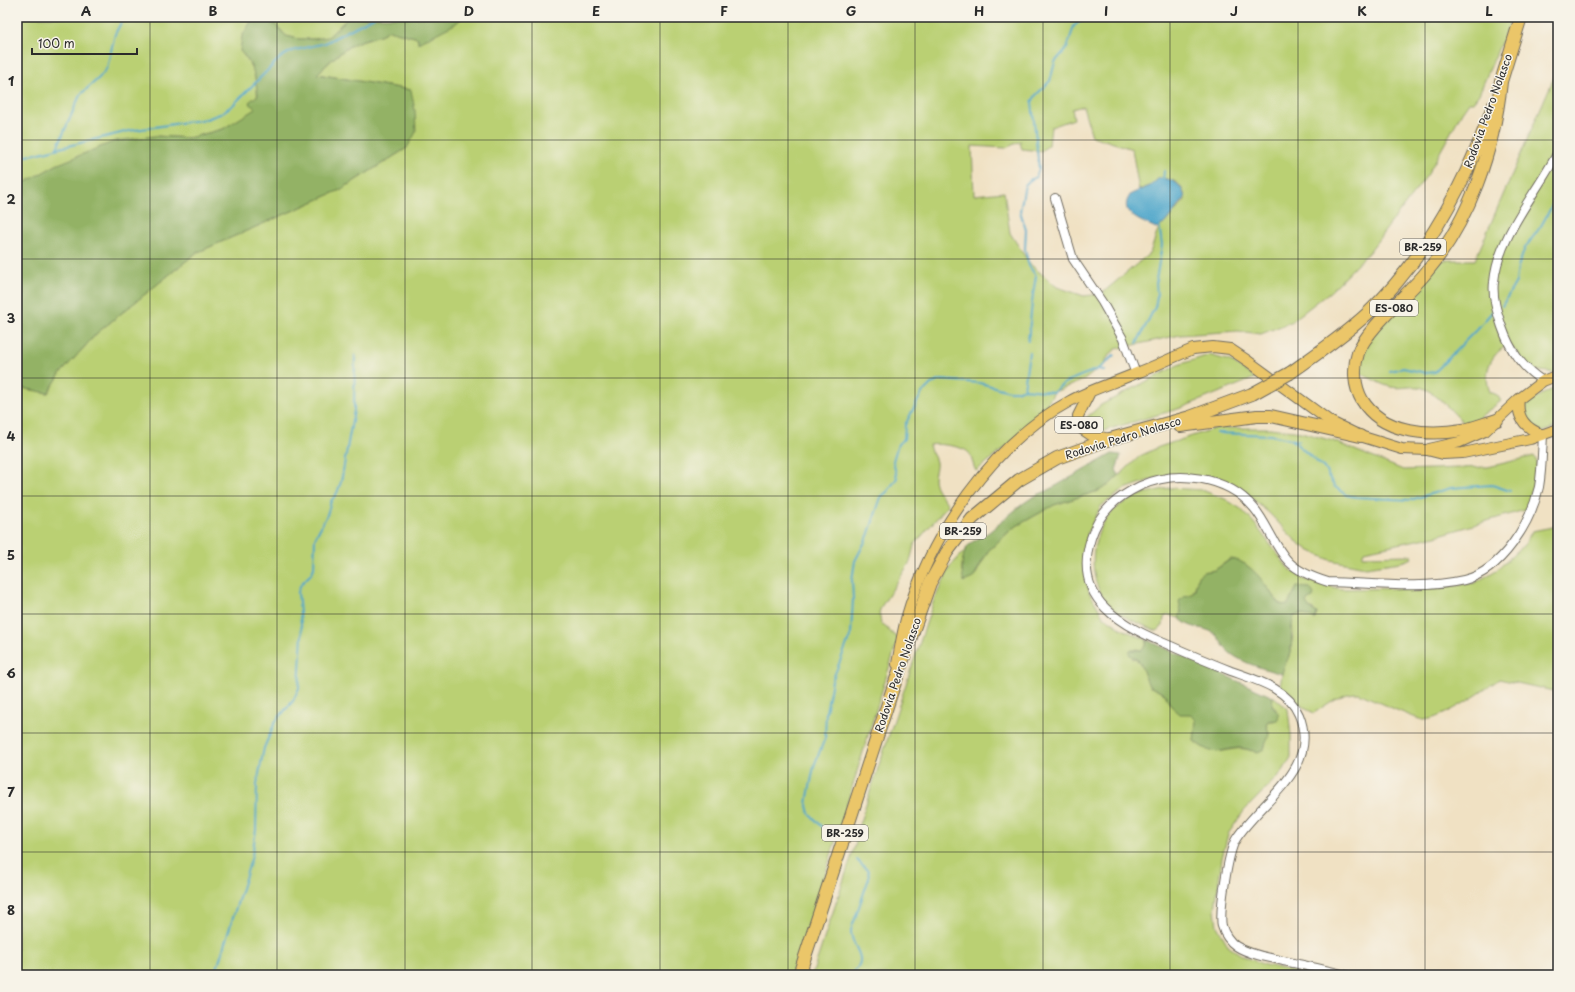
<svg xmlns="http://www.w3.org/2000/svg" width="1575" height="992" font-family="'Playpen Sans',sans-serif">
	<rect width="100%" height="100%" fill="#f7f3e8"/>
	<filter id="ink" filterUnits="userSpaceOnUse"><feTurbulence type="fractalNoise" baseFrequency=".025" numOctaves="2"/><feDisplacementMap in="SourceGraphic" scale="8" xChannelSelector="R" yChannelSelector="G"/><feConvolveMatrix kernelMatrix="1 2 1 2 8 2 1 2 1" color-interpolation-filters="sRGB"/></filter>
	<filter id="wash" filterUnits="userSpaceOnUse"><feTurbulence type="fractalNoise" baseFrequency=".012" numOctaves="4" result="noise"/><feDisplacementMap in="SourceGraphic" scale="16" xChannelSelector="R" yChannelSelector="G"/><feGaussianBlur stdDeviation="0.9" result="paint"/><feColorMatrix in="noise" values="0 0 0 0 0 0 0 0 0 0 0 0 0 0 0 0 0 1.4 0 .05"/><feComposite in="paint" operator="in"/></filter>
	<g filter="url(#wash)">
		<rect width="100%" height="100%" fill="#f0e1c3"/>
		<!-- green -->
		<path fill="#bad073" stroke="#727e4f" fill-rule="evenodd" d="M17,17H349L328,37L314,39H299L286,36L276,25L240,51C255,67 260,88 256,109L223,129L189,138L155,136L17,187Z
			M463,17H1512L1479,94L1473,102H1469L1462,112L1428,174L1369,252L1331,291L1291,322L1261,334L1238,331L1180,335L1116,349L1109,355L1103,365L1084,380L1054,392L1048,402L1040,420L976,471C973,466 972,458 969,453C964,446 937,443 929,445C930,452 935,456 936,462C937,468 934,473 934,478C934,489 943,496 948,505L914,545L910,562L881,607L879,613L881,623L898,639L794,975H17V387L48,393L60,374L97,333L196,253L340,190L407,148L411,90L317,74C328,64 340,51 353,44C365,38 378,38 389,30L418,38V42L454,24ZM1083,106L1092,136L1132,149L1139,190L1150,186L1159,178C1175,179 1184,184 1185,200L1164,224L1159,227L1150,253L1101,294L1084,296L1057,287L1030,264L1010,233L1004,192L974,195L972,146L1006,148L1021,141L1020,143L1022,149L1041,151L1049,145L1051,127L1074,119L1072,109Z
			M1558,68V373L1530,370L1514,349L1506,346C1489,356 1483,374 1490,392L1497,395L1501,401L1477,419L1464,423C1453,413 1433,389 1419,387C1409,386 1400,389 1391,387C1377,384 1367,374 1354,372L1367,339L1438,260H1475Z
			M1209,355L1230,361L1255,378L1181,408L1096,433L1084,425L1086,418L1101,405L1178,365Z
			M1558,386V426L1537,434L1522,416L1527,403Z
			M1216,428H1270L1301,432L1333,441L1403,470L1488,467L1534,456L1537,462L1528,509L1436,536L1364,551L1362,556L1411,555L1413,558L1401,562L1365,567L1330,560L1310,551L1295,540L1269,513L1248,495L1241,491L1194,476L1156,478L1125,489L1101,506L1088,532L1083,562L1089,592L1103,616L1122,629L1147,640L1146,646L1142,650L1136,649L1132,658L1139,661L1149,686L1165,694L1170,705L1190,713L1197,720L1194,741C1221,763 1229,742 1252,751L1269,734L1266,724L1268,721H1274L1276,709L1272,706V697L1273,696L1288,709L1291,735V757L1283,771L1244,811L1228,834L1222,858L1215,909L1217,926L1229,947L1245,957L1265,965L1311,975H812L856,843L855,837L934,600L950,567L969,546C964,554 961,563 962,573L976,574L988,551L1013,528L1054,505L1098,491L1109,485L1140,456L1159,447Z
			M1170,488L1202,490L1225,499L1241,509L1254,523L1288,568L1305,580L1341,589L1431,588L1475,583L1498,569L1525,544L1532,531L1558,526V692L1499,679C1484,691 1443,719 1424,720C1417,720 1370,698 1359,693C1341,692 1328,704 1314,713L1306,709L1280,687L1283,668L1290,653L1293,635L1292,623L1294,616L1301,614L1315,619L1314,610L1309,608L1305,603L1308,600C1301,601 1291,605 1283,605C1277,604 1255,571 1245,564C1241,562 1235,561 1230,559L1215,570L1203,572C1197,580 1196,587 1191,595L1184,596C1180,605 1182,610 1179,618L1169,615L1164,617L1163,626L1156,631C1142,624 1125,619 1113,609C1085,586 1088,533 1114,510C1132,495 1148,492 1170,488Z"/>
		<!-- forest -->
		<path fill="#93b265" stroke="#5f6e48" d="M349,17H463L455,24L418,43V38L389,30C378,38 365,38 354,44C340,51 328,63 317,74L411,90L415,111L416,132L407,148L340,190L196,253L97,333L60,374L48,393L17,387V187L56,165L115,141L155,136L189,138L223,129L255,109L249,102L258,95C255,77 254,65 240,51L242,36L252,20H265L276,25L286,36L299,39H314L328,37Z
			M1112,454L1121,455L1116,470L1119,475L1109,485L1098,491L1054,505L1013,528L988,551L973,578L964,582C961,571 961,556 968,546C973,540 982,537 989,532C1008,518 1024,498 1047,491Z
			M1231,559C1245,560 1259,575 1267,587C1271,592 1274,599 1279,603C1281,605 1284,605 1288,604L1297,587L1310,588L1314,594L1313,598L1308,600L1306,603L1309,608L1317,613L1315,619L1301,614L1294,616C1290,627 1293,641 1290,653C1288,661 1283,666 1282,674C1265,669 1244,664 1230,653C1222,647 1220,635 1210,631C1197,626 1191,629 1179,618L1181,612L1179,601L1184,596L1191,595L1195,589L1198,576L1203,572L1215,570Z
			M1147,640L1273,697L1272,706L1279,714L1278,720L1268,721L1266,724L1269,734L1264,749L1258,752C1252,751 1246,748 1239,748C1217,750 1215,758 1194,741L1196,720L1190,714H1180L1170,705L1165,694L1149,686L1139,661L1129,654L1130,650H1142L1146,646Z"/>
		<!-- water -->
		<path fill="#4ca5ca" stroke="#3c687a" d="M1159,178C1174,179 1182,184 1185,198L1164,224L1156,228C1144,222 1115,214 1131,194L1150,186Z"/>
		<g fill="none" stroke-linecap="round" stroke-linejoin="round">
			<!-- stream -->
			<path stroke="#4ca5ca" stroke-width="2" d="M57,148L80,95L99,78L107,68L115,34L124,17
				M17,156H27L129,131L206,119L220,114L233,105L281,57L292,51L325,43L374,17
				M1163,180L1164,171
				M1502,306L1516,282L1518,267L1525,248L1541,226L1558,195
				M1028,341L1033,294L1036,276L1029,266L1025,249L1026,230L1020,211L1025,185L1030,180L1036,177L1039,169L1032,102L1036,95L1050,81L1055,62L1067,48L1074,26L1079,22L1092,17
				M1137,343L1155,307L1157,297L1156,280L1162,245L1159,224
				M1099,369L1104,371
				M1389,371L1403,368L1426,373L1435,372L1477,329L1493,311
				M1024,389L1029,352
				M1217,433L1271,435L1299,441
				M1292,440L1324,468L1334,486L1346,495L1356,497L1410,500L1451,488L1492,485L1510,491
				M831,836L809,813L807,806L808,797L814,766L825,738L826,712L832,681L851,634L853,599L852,580L855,561L868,536L881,497L888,491L897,478L893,461L898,444L904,439L905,425L922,393L931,384L941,380L980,383L1009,391H1018L1024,389L1054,392C1066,379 1082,376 1098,369C1104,366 1109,359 1114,355
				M215,975L252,856L256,830L257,784L264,748L275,722L293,701L299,688L302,635L298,592L301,584L311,574L314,568L315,538L327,515L331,501L337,493L341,482L354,410L355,355
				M851,975C872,956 850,949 851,930L869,878L868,871L857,860"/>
		</g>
	</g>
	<g filter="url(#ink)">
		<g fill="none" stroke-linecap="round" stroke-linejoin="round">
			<defs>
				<path id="minor" d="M1055,198L1073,259L1102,302L1123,339L1136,374
					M1543,381C1521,367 1510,350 1502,327C1497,312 1492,297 1494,282C1498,236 1537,193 1558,152
					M1346,975C1325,970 1304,965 1283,961C1268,957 1250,955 1236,946C1230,942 1224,934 1222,926C1219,912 1228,852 1236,839C1261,800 1321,769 1299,715C1288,688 1256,680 1231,671C1211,663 1191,655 1171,646C1123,626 1071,601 1091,538C1099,512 1117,497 1140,486C1176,469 1227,476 1254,508C1267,523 1275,548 1289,562C1299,572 1315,578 1328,582C1372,583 1420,590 1464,580C1502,571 1531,522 1539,487C1542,470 1542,452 1543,435"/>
				<path id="major" d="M1090,392L1078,416L1079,427L1091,435L1110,439
					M1519,399C1516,419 1527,429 1543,435
					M1429,449L1460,442L1485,431L1519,399L1543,381L1558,375
					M897,664C900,649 902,634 906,619C930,535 992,443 1070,401C1090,390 1113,383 1134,374C1154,367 1173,357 1193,349L1213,347L1230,349L1248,361L1331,422L1360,436L1402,449L1427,450L1443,454L1463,453L1530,439L1558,429"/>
				<path id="highway" d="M1499,88L1521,17
					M1290,373C1317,354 1343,336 1367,314C1427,257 1466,183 1493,106
					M1497,420C1486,423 1474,428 1463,430C1427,436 1382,433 1362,400C1354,386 1353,368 1358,353C1365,331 1407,295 1424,275C1469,223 1494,150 1501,82
					M1180,426L1257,416H1271L1360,436
					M799,975L892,691L930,583L947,552L972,519L1019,480L1057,458L1110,439L1190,417L1252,394"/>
			</defs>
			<!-- minor casing -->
			<use href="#minor" stroke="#706b60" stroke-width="10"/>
			<!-- major casing -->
			<use href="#major" stroke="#706b60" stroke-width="12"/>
			<!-- highway casing -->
			<use href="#highway" stroke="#706b60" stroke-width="14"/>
			<!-- minor -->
			<use href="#minor" stroke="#fff" stroke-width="8"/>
			<!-- major -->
			<use href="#major" stroke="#ebc669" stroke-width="10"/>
			<!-- highway -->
			<use href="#highway" stroke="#ebc669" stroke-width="12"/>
			<defs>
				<path id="highway-bridge" d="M1252,394L1290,373"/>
			</defs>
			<!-- highway-bridge casing -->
			<use href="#highway-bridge" stroke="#706b60" stroke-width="14" stroke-linecap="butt"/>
			<!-- highway-bridge -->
			<use href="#highway-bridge" stroke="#ebc669" stroke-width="12"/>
		</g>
	</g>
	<!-- grid -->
	<path fill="none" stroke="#2b2b2b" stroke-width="1" stroke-opacity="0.55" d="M150,17V975M277,17V975M405,17V975M532,17V975M660,17V975M788,17V975M915,17V975M1043,17V975M1170,17V975M1298,17V975M1425,17V975M17,140H1558M17,259H1558M17,378H1558M17,496H1558M17,614H1558M17,733H1558M17,852H1558"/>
	<g text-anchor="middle" stroke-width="3" stroke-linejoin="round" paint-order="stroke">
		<!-- shield labels -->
		<g fill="#f7f3e8" stroke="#686764" stroke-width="1">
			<rect x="1400" y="239" width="46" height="16" rx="3"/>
			<rect x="1370" y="300" width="48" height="16" rx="3"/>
			<rect x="1055" y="417" width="48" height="16" rx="3"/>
			<rect x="940" y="523" width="46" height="16" rx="3"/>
			<rect x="822" y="825" width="46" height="16" rx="3"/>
		</g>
		<g font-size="10" font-weight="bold" fill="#2b2b2b">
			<text x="1423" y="251">BR-259</text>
			<text x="1394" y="312">ES-080</text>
			<text x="1079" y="429">ES-080</text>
			<text x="963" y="535">BR-259</text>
			<text x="845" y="837">BR-259</text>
		</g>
		<!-- street labels -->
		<g font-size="11" fill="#2b2b2b" stroke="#f7f3e8">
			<text transform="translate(1488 111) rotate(-70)" y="4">Rodovia Pedro Nolasco</text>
			<text transform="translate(1123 438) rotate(-17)" y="4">Rodovia Pedro Nolasco</text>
			<text transform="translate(898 675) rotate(-71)" y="4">Rodovia Pedro Nolasco</text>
		</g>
	</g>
	<!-- margin -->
	<rect width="1575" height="992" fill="none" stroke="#f7f3e8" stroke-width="44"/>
	<!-- scale -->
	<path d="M32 48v6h105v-6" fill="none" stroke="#2b2b2b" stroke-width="2"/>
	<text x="38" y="48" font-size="12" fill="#2b2b2b" stroke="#f7f3e8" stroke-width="3" paint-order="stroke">100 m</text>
	<rect x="22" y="22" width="1531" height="948" fill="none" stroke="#2b2b2b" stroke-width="1.5"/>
	<g font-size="13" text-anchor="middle" font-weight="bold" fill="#2b2b2b">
		<text x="86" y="16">A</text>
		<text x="213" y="16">B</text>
		<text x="341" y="16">C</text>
		<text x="469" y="16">D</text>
		<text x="596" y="16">E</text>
		<text x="724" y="16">F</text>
		<text x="851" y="16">G</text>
		<text x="979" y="16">H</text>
		<text x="1106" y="16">I</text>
		<text x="1234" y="16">J</text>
		<text x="1362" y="16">K</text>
		<text x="1489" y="16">L</text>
		<text x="11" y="86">1</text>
		<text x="11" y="204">2</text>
		<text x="11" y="323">3</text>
		<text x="11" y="441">4</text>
		<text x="11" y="560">5</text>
		<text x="11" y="678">6</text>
		<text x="11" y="797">7</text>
		<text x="11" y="915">8</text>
	</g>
</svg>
